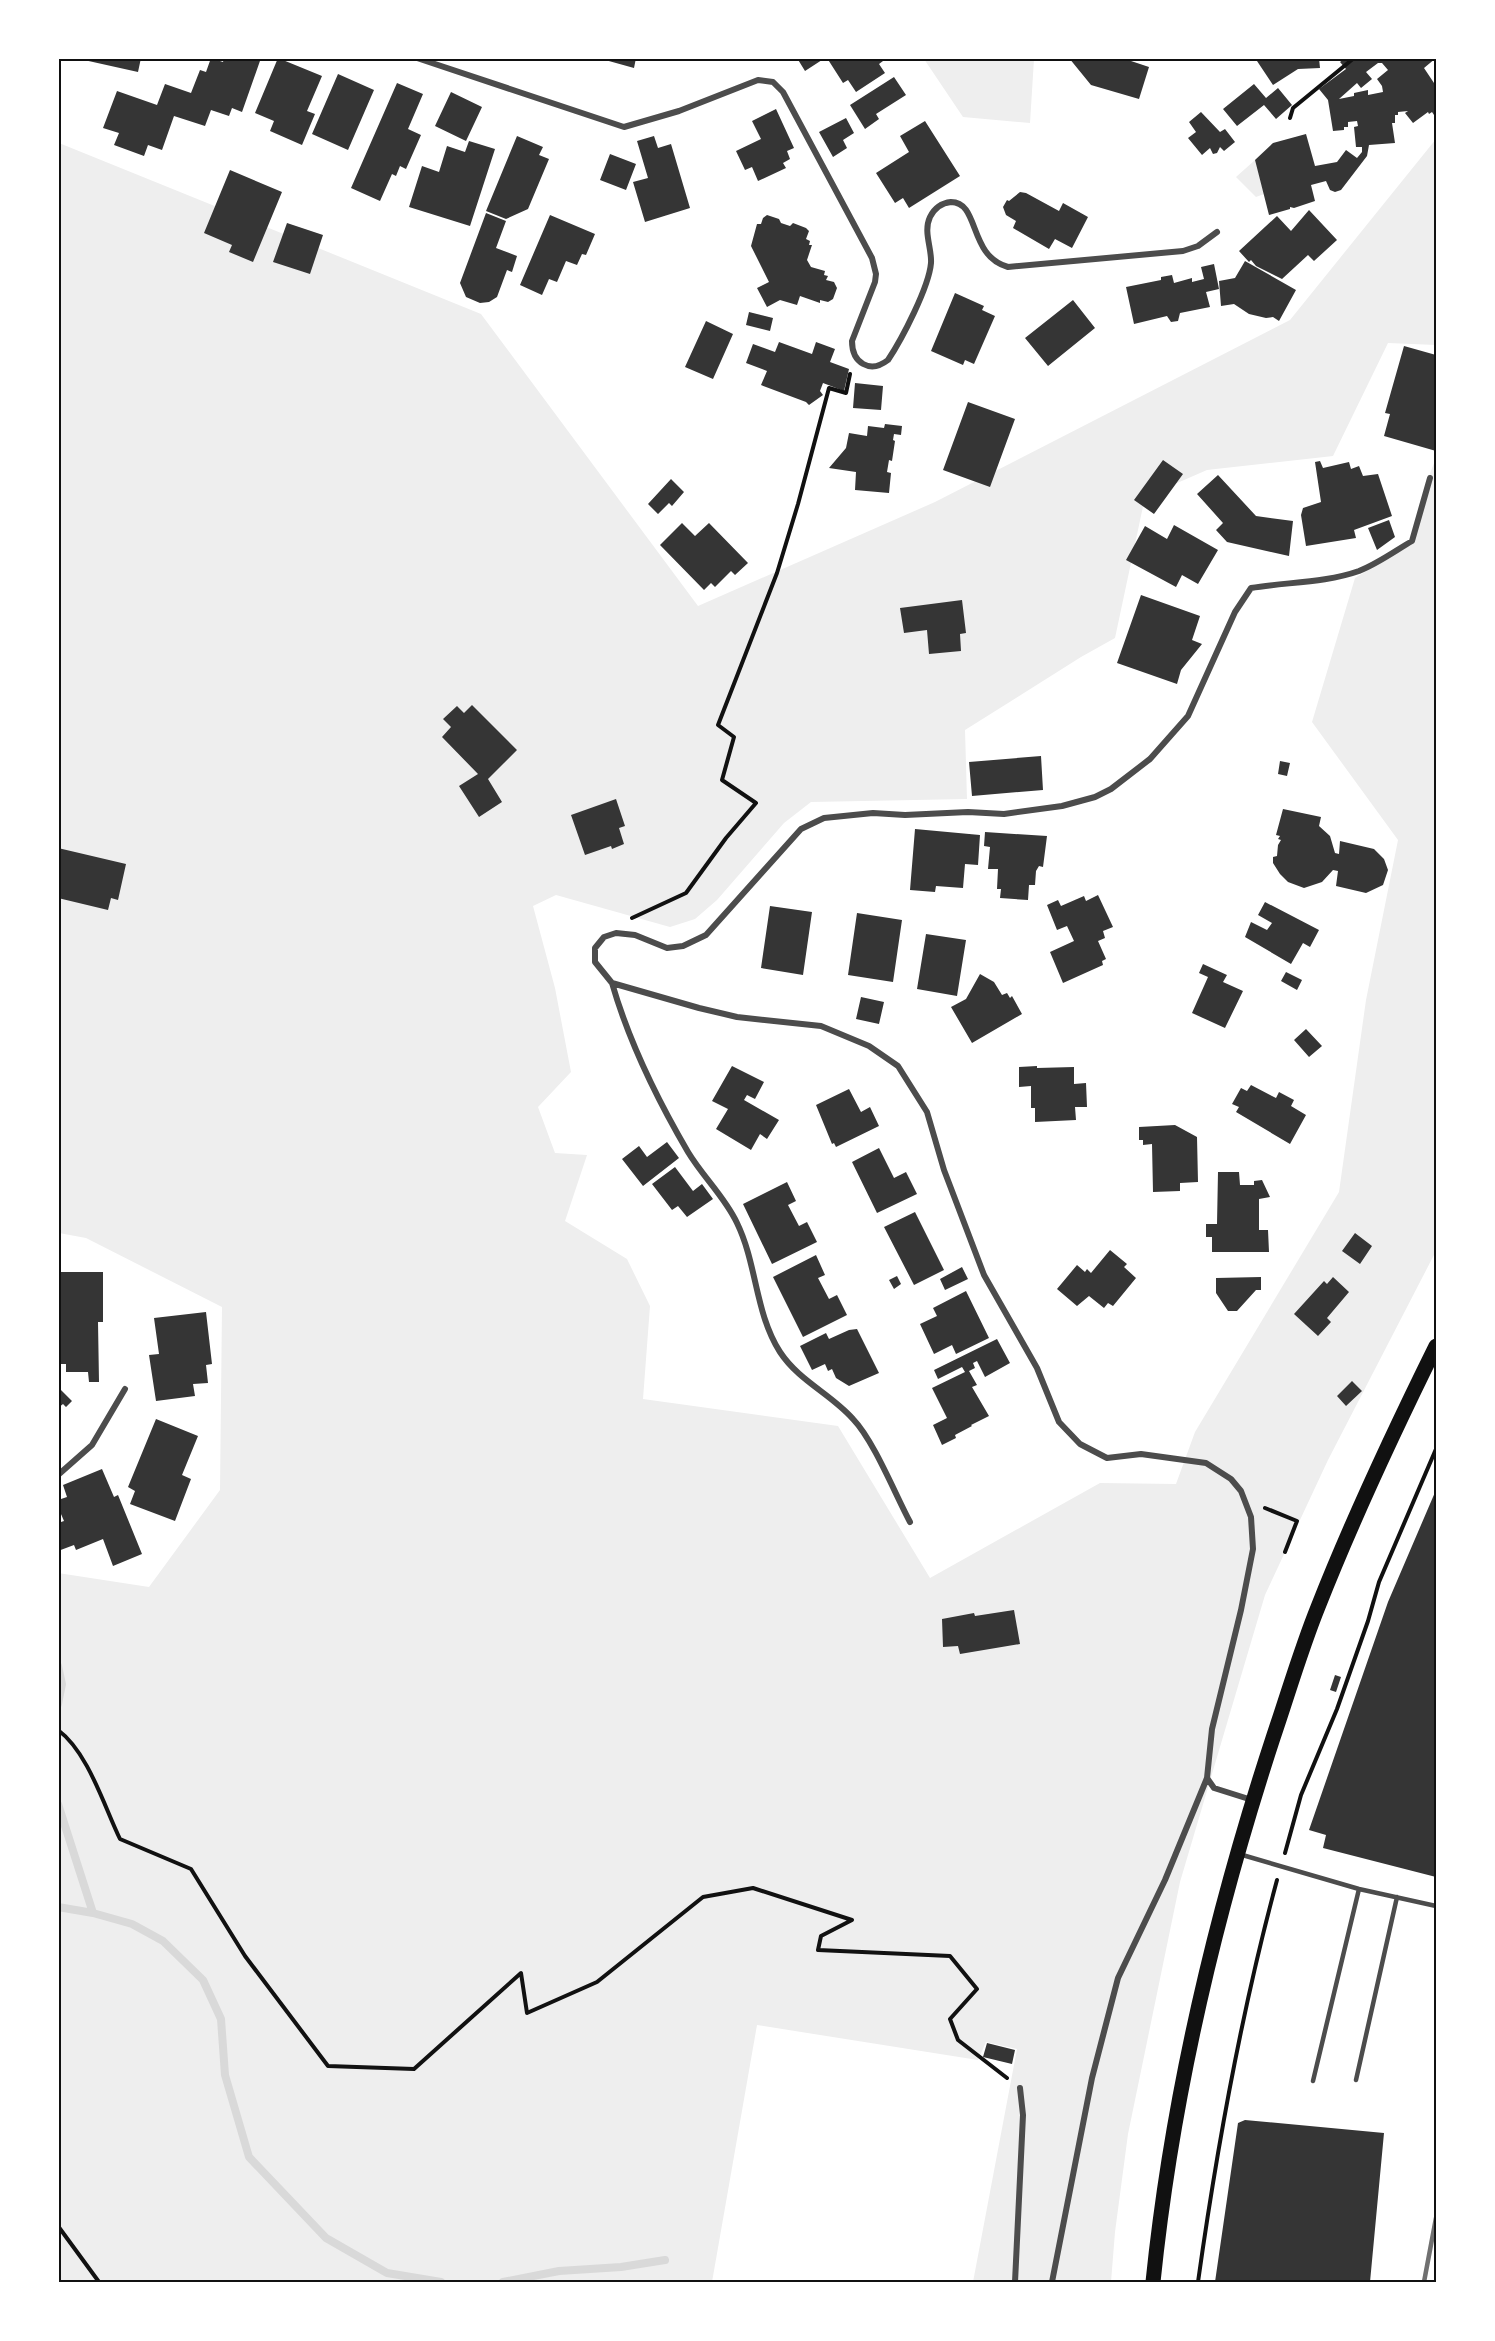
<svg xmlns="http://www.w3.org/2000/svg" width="1495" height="2341" font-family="'Archivo Narrow',sans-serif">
	<rect width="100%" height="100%" fill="#fff"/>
	<!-- green -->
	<path fill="#eee" d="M924,59H1034L1030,123L963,117Z
		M1436,139V345L1388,343L1333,456L1207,470L1145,497L1115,638L1081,657L965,730L967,799L811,802L784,823L717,900L695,919L670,927L556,895L533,906L555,988L571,1072L538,1107L555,1153L587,1155L565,1221L627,1259L650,1306L643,1399L838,1426L930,1578L1100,1483L1176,1484L1195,1432L1339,1192L1366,1000L1398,840L1312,722L1355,578L1411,544L1427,481L1436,458V1251L1328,1460L1265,1595L1180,1882L1128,2134L1115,2232L1111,2282H973L1017,2049L986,2042L978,2060L757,2025L712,2282H59L58,1573L149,1587L220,1490L222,1307L86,1238L59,1233V143L481,314L698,606L935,502L1290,320Z
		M1255,160L1264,194L1256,197L1236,177Z"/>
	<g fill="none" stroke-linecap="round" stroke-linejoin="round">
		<!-- stream -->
		<path stroke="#d9d9d9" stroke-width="8" d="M58,1666L62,1684L58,1704
			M58,1804L93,1913
			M58,1907L93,1913L132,1924L163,1941L203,1980L221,2019L225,2075L249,2157L326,2238L387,2273L441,2282
			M503,2282L559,2271L621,2267L665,2260"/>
	</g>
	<!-- building -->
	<path fill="#353535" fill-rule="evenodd" d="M75,58H141L138,72Z
		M211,58L223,62L224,58H261L242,112L232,108L229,116L211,110L205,126L174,116L162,150L148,145L144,156L114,145L119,133L103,128L117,91L157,105L165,84L191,93L200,70L206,72Z
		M278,58L322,76L307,111L315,114L302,145L270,131L274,121L255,113Z
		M598,58H636L634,68Z
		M797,58H825L805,71Z
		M827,58H887L879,64L885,73L856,92L848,80L843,83Z
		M1069,58H1122L1149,67L1139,99L1091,85Z
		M1255,58H1319L1320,68L1298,69L1273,85Z
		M1345,58L1357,60L1359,58H1436L1424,68L1436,86V118L1432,112L1429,114L1428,112L1413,123L1405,113L1408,111L1398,112V115H1395V123H1392L1395,143L1369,145L1367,156L1341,190L1335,192L1330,190L1326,181L1311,185L1315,201L1294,208L1290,207V209L1269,215L1255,160L1273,143L1306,134L1315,166L1337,162L1346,150L1357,158L1362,152V147H1356L1354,127L1358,126L1357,121L1348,122V127H1344V130L1333,131L1328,100L1319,89L1346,69L1340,62ZM1378,63H1382L1388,70L1377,79L1382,86L1383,92L1368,95V90L1354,93V96L1339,99L1357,83L1361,88L1372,79L1366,72Z
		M338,74L374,90L348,150L312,134Z
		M894,77L906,95L876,114L879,119L865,129L850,105Z
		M397,83L423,94L408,129L421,135L406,169L400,166L396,176L392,174L380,201L351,188Z
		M1254,84L1266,98L1278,88L1292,105L1276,119L1264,105L1237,126L1223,109Z
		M451,92L482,107L466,141L435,126Z
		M776,109L794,148L787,151L790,159L783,163L786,168L758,181L752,167L745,170L736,151L761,139L752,121Z
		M1201,112L1220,132L1225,129L1235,142L1224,151L1220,147L1217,153L1213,154L1210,148L1202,155L1188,138L1196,132L1189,122Z
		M846,118L854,133L843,140L847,148L833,157L819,132Z
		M925,121L960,176L909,208L903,198L895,203L876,173L909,152L900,136Z
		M517,136L543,147L539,155L549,159L528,209L506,219L486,211Z
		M654,136L658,148L671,144L690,208L645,222L633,182L648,178L637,141Z
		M469,141L495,149L470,226L409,207L422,166L439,172L447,146L465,152Z
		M610,154L636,164L626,190L600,180Z
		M230,170L282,192L253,262L229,252L232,245L204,233Z
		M1020,192L1026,193L1059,211L1063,203L1088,217L1072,248L1055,239L1049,249L1013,228L1016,221L1006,215L1003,207L1007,200L1009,201Z
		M1309,210L1337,240L1314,261L1308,255L1282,279L1256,266L1251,260L1249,262L1239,251L1277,216L1291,231Z
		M486,213L506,221L496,248L517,256L512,272L507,270L497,297L489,302L480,303L466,297L460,283Z
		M550,215L595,234L586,255L582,254L577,265L566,261L557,282L549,279L542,295L520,285Z
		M767,215L779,219L781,223L790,226L793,223L806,228L809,231L806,239L810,241L809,245H812L807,260L811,267L825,271L824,275L828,276L826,280L834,282L837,288L833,299L828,302L820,300V303L800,296L797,305L780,300L767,307L757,288L769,282L751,246L757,224H761L763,218Z
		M287,223L323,235L310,274L273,262Z
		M1245,261L1296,290L1279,321L1273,317L1266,318L1249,314L1234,304L1221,306L1219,281L1235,278Z
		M1214,264L1219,289L1206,292L1210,307L1180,313L1178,321L1171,322L1167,316L1134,324L1126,287L1161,280V277L1172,275L1174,283L1192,278V282L1204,279L1201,267Z
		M955,293L984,306L982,310L995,316L974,364L965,360L963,365L931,351Z
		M1073,300L1095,328L1048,366L1025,338Z
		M749,312L773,318L770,331L746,325Z
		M706,321L733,334L713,379L685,367Z
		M779,342L812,354L816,342L835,349L830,362L849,369L844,391L823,383L820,391L823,395L809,405L806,402L761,385L767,371L746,363L753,344L775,352Z
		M1404,346L1436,355V451L1384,436L1390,414L1385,413Z
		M855,383L883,386L881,410L853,408Z
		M968,402L1015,419L990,487L943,470Z
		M885,424L902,426L901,435L894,434L893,440L895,441L892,461L889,460L887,472L891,473L889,493L855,490L856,472L829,468L846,448L849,433L867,436L868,426L884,428Z
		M1163,460L1183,474L1154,514L1134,500Z
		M1320,461L1323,468L1349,462L1351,469L1359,466L1363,476L1378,474L1392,516L1354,530L1356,538L1306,546L1301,515L1303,508L1321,502L1315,462Z
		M1218,475L1256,516L1293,521L1289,556L1227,542L1216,530L1223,523L1197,494Z
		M671,479L684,492L672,506L669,503L658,514L648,504Z
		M1389,520L1395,537L1377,550L1368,528Z
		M682,523L695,536L709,523L748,563L735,575L731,571L715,587L711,583L704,590L660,545Z
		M1174,525L1218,550L1198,584L1182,575L1176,587L1126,560L1145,526L1167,539Z
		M1141,595L1200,616L1192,640L1202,644L1181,670L1177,684L1117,663Z
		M962,600L966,633L960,634L961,651L929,654L927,630L904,633L900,608Z
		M472,705L517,750L488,779L502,802L479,817L459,786L478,774L442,737L451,727L443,719L457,706L464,713Z
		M1041,756L1043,790L972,796L969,762Z
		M1280,761L1290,763L1287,776L1278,774Z
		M616,799L625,826L619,828L624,844L612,849L611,846L585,855L571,815Z
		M1283,809L1321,817L1319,826L1330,836L1335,853L1339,854L1340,841L1374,849L1384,859L1388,870L1383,885L1366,893L1336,886L1338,871L1333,870L1322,882L1304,888L1288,882L1280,874L1273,863V857L1277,856L1278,845L1281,840L1278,839L1280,836L1276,835Z
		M915,829L980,835L978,865L965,864L963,888L936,886L935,892L910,890Z
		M985,832L1047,836L1043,867L1039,866L1036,871L1035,885H1029L1028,900L1000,898L1001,889H997L998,869H988L990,847L984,846Z
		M58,848L126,864L118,900L111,898L108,910L58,898Z
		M1098,895L1113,927L1103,931L1105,938L1098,941L1106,959L1102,961L1103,965L1063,983L1050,952L1074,941L1067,926L1057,930L1047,905L1058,900L1061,906L1084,896L1086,901Z
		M1265,902L1319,930L1310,947L1303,943L1291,964L1245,937L1251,922L1267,930L1272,923L1258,915Z
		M770,906L812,912L803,975L761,968Z
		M857,913L902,920L893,982L848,975Z
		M926,934L966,940L957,996L917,989Z
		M1203,964L1227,975L1223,982L1243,991L1225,1028L1192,1013L1208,977L1199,973Z
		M1286,972L1302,980L1297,990L1281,981Z
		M980,974L994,982L1002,995L1007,993L1010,998L1012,996L1022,1014L972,1043L951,1007L966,999Z
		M861,997L884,1002L879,1024L856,1019Z
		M1306,1029L1322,1046L1309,1057L1294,1040Z
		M732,1066L764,1082L755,1099L747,1095L744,1100L779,1120L767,1139L760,1134L751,1150L716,1129L728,1109L712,1101Z
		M1037,1066V1068L1074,1067V1084L1086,1083L1087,1107H1075L1076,1120L1035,1122V1108H1031V1086L1019,1087V1067Z
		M1251,1085L1276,1098L1279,1092L1294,1100L1291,1106L1306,1115L1290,1144L1236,1112L1239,1107L1232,1104L1241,1088L1247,1091Z
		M849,1089L861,1112L870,1107L879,1126L836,1147L834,1143L832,1144L816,1105Z
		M1175,1125L1197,1137L1198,1182L1180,1183V1191L1153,1192L1152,1144L1143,1145V1140H1139V1127Z
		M667,1142L679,1158L643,1186L622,1159L639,1146L647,1157Z
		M879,1148L894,1178L906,1172L917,1194L877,1213L852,1162Z
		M675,1167L693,1191L702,1184L713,1199L687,1217L678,1206L672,1210L652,1184Z
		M1218,1172H1239L1240,1185H1254V1181L1262,1180L1270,1197L1259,1199V1230H1268L1269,1252H1212V1237H1206V1224H1217Z
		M787,1182L796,1201L788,1205L799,1226L807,1222L817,1242L772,1264L743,1204Z
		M915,1212L944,1270L914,1285L884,1227Z
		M1355,1233L1372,1246L1360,1264L1342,1251Z
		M1110,1250L1127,1264L1124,1267L1136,1278L1113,1306L1108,1303L1104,1308L1089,1296L1077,1306L1057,1289L1077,1265L1085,1272L1087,1269L1091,1273Z
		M816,1255L825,1275L818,1278L829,1299L837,1295L847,1315L803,1337L773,1277Z
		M962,1267L968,1279L945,1290L940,1279Z
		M58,1272H103V1322H98L99,1382H89L88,1372H66V1364H59Z
		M897,1276L901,1284L894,1289L889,1280Z
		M1261,1277V1290H1256L1237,1311H1228L1216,1293V1278Z
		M1333,1277L1349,1292L1327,1318L1331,1322L1318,1336L1294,1314L1324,1281L1327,1284Z
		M966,1291L989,1338L956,1354L952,1345L934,1354L920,1324L937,1316L933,1308Z
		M206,1312L212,1364L206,1365L208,1383L193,1384L195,1396L156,1401L149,1355L159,1354L154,1318Z
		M857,1329L879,1373L849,1386L836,1378L832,1369L828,1371L825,1364L812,1370L800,1346L826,1333L829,1339L849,1330Z
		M997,1339L1010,1363L985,1377L977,1361L973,1363L975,1368L969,1371L977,1385L972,1387L989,1416L971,1425L972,1426L955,1435L956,1438L942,1445L933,1425L947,1418L932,1388L965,1372L962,1367L938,1379L934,1370Z
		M1352,1381L1362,1391L1346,1406L1337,1396Z
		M58,1387L72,1401L66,1407L63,1404L58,1408Z
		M156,1419L198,1436L182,1475L191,1479L175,1521L130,1504L135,1491L128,1487Z
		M102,1469L114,1497L118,1495L142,1554L113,1566L103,1539L76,1550L74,1545L58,1551V1523L64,1521L58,1507V1500L67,1497L63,1485Z
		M1436,1490V1877L1323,1848L1326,1835L1309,1830L1388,1602Z
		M1014,1610L1020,1644L960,1654L958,1646L943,1647L942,1619L974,1613L975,1616Z
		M1335,1675L1341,1677L1336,1692L1330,1690Z
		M987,2043L1015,2050L1012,2064L983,2057Z
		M1245,2120L1384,2133L1370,2282H1215L1238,2123Z"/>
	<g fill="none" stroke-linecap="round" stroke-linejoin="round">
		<!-- path -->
		<path stroke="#111" stroke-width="4" d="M1290,118L1293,108L1354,58
			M632,918L686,893L726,838L756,803L722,780L734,737L718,725L777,573L798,504L829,388L846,393L850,374
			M1265,1508L1297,1521L1285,1552
			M58,1730C88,1752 104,1806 120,1839L191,1869L245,1956L328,2066L414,2069L521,1973L527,2013L597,1982L703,1897L753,1888L852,1920L821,1936L818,1950L950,1956L977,1989L950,2019L958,2040L1007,2078
			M1285,1853L1301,1795L1337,1709L1368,1621L1379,1582L1436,1449
			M58,2226L99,2282
			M1198,2282C1217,2147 1241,2013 1277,1880"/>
		<!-- service -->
		<path stroke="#4c4c4c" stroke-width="4.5" d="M1239,1854L1359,1889L1436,1906
			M1356,2080L1397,1897
			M1313,2081L1359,1889"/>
		<!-- minor -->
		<path stroke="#4c4c4c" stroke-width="6" d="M417,58L624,127L679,111L758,80L773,82L783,92L872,258L876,274L875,282L852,341C852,363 870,374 888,360C902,339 929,287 931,263C932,248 923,232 930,217C934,209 941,203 951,202C980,202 968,256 1008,267L1183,251L1198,246L1217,232
			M612,983L595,962V948L604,937L616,933L635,935L667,948L683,946L706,935L801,829L824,818L873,813L905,815L968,812L1004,814L1062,806L1095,797L1111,789L1150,759L1188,716L1235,612L1251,588C1286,582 1325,583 1359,571C1377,564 1395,551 1412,541L1430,478
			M58,1475L92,1445L125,1389
			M910,1522C895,1494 874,1441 853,1419C831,1394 799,1381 780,1352C755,1313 757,1264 737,1223C725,1197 703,1177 688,1152C657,1099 629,1042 612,983L699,1008L737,1017L821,1026L869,1046L898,1066L927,1112L944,1170L984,1275L1037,1368L1059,1422L1080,1444L1107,1458L1141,1454L1206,1463L1231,1479L1241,1491L1251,1517L1253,1549L1241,1610L1212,1729L1207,1778L1214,1788L1252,1800
			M1015,2282L1023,2115L1020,2088
			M1052,2282L1092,2078L1118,1978L1165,1880L1207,1778"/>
		<!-- primary -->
		<path stroke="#111" stroke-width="15" d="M1153,2282C1172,2097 1215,1915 1273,1738C1288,1694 1301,1649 1318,1607C1353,1518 1394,1431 1436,1346"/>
		<!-- rail -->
		<path stroke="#707070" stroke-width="4.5" d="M1424,2282L1436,2218"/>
	</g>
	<!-- border -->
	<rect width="1495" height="2341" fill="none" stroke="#ffffff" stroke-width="120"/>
	<rect x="60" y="60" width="1375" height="2221" fill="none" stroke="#111" stroke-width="2"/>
</svg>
